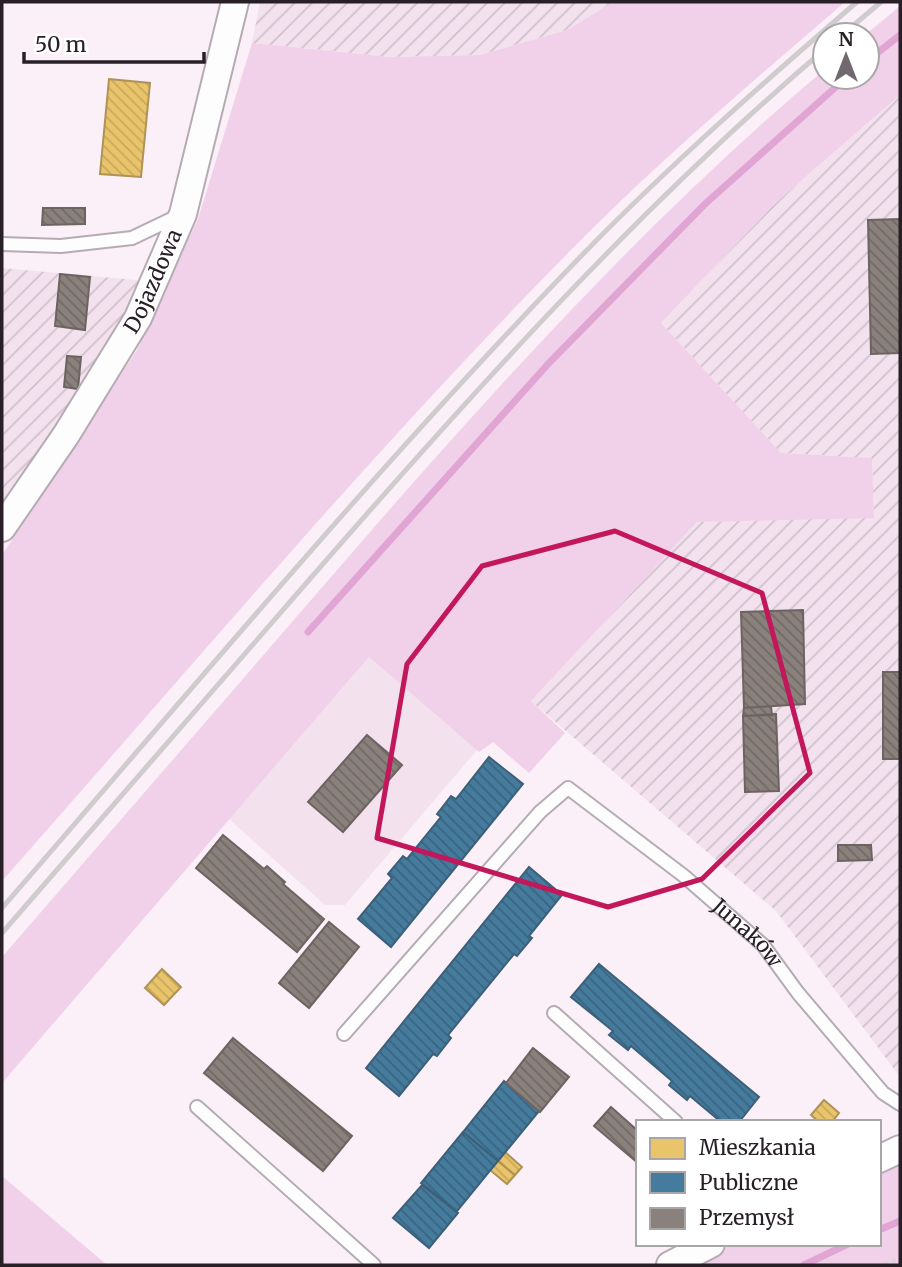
<svg xmlns="http://www.w3.org/2000/svg" width="902" height="1267" font-family="Merriweather,serif">
	<defs>
		<pattern id="industrial-furrows" width="10" height="10" patternUnits="userSpaceOnUse" patternTransform="scale(1.75)"><rect width="10" height="10" fill="#f3e1ee"/><path d="M-1 1l2-2M0 10L10 0M9 11l2-2" fill="none" stroke="#d0c1cc"/></pattern>
		<pattern id="homes-back-hatch" width="6" height="6" patternUnits="userSpaceOnUse" patternTransform="scale(1.75)"><rect width="6" height="6" fill="#e9c46a"/><path d="M-1 5l2 2M0 0l6 6M5-1l2 2" fill="none" stroke="#c8a85c"/></pattern>
		<pattern id="public-back-hatch" width="6" height="6" patternUnits="userSpaceOnUse" patternTransform="scale(1.75)"><rect width="6" height="6" fill="#457b9d"/><path d="M-1 5l2 2M0 0l6 6M5-1l2 2" fill="none" stroke="#3a6480"/></pattern>
		<pattern id="industry-back-hatch" width="6" height="6" patternUnits="userSpaceOnUse" patternTransform="scale(1.75)"><rect width="6" height="6" fill="#8a817c"/><path d="M-1 5l2 2M0 0l6 6M5-1l2 2" fill="none" stroke="#716965"/></pattern>
	</defs>
	<rect width="100%" height="100%" fill="#fbf0f8"/>
	<!-- built -->
	<path fill="#f3e1ee" d="M369,657L477,750L345,905H325L229,819Z"/>
	<!-- industrial -->
	<path fill="url(#industrial-furrows)" d="M260,2H613L567,30L480,55L390,57L252,43Z
		M900,95V1077L776,911L531,701L697,522L874,517L872,458L781,453L661,323L774,204Z
		M2,268L147,281L2,515Z"/>
	<!-- grass -->
	<path fill="#f1d0e9" d="M613,2H845C760,75 674,148 594,227C386,434 197,661 2,881V555L137,350L198,219L252,43L390,57L480,55L567,30Z
		M900,6V95L774,204L661,323L781,453L872,458L874,518L697,522L531,701L565,733L529,773L493,742L479,752L369,657L2,1083V957C103,840 204,724 305,607C468,418 634,230 825,69V77H867L865,35Z
		M900,1160V1265H692L733,1244H879V1169Z
		M2,1176L107,1265H2Z"/>
	<!-- homes -->
	<path fill="url(#homes-back-hatch)" stroke="#af9356" stroke-width="2" d="M109,79L150,83L141,177L100,174Z
		M162,969L181,987L164,1005L145,988Z
		M824,1100L839,1113L832,1122H819L811,1115Z
		M505,1152L522,1167L515,1175L498,1161Z
		M498,1161L515,1175L507,1184L490,1170Z"/>
	<!-- public -->
	<path fill="url(#public-back-hatch)" stroke="#3c6079" stroke-width="2" d="M489,757L523,784L391,947L358,919L392,878L388,874L403,856L407,859L441,817L437,814L451,796L456,799Z
		M529,867L562,895L529,936L532,938L517,956L514,954L448,1035L451,1038L437,1056L433,1054L399,1096L366,1068Z
		M599,964L759,1097L739,1122H721L690,1096L687,1100L669,1085L672,1081L631,1046L628,1050L609,1035L613,1031L571,997Z
		M504,1081L539,1111L498,1161L463,1132Z
		M463,1132L498,1161L457,1211L421,1183Z
		M422,1185L458,1213L429,1248L393,1218Z"/>
	<!-- industry -->
	<path fill="url(#industry-back-hatch)" stroke="#6d6462" stroke-width="2" d="M43,208H85V224L42,225Z
		M900,219V353L871,354L868,220Z
		M60,274L90,277L85,330L55,326Z
		M67,356L81,357L78,389L64,387Z
		M803,610L805,704L744,708L741,612Z
		M883,672H900V759H883Z
		M771,706L772,715L743,716L744,708Z
		M776,714L779,791L745,792L743,716Z
		M367,735L402,765L343,832L308,802Z
		M223,835L264,869L267,866L285,882L283,884L324,919L297,952L196,868Z
		M838,845H871L872,860L838,861Z
		M329,922L359,947L309,1008L279,983Z
		M233,1038L352,1136L323,1171L204,1073Z
		M533,1048L569,1077L540,1112L506,1083Z
		M611,1107L638,1131V1163L594,1126Z"/>
	<g fill="none" stroke-linecap="round" stroke-linejoin="round">
		<!-- stream -->
		<path stroke="#e1a5d4" stroke-width="7" d="M867,61L900,35
			M308,632L548,364L705,204L847,77
			M879,1230L900,1221
			M804,1265L848,1244"/>
		<defs>
			<g id="service">
				<path d="M2,244L61,246L132,238L178,216"/>
				<path d="M554,1013L676,1122"/>
				<path id="s1" d="M344,1034L540,812L568,788L684,876L763,945L798,993L883,1093L900,1104"/>
				<path d="M197,1107L374,1265"/>
			</g>
			<g id="minor">
				<path id="s2" d="M2,528L66,435L138,318L183,214L235,2"/>
				<path d="M879,1159L900,1149"/>
				<path d="M670,1265L711,1244"/>
			</g>
		</defs>
		<!-- service casing -->
		<use href="#service" stroke="#b5acb3" stroke-width="16"/>
		<!-- minor casing -->
		<use href="#minor" stroke="#b5acb3" stroke-width="30"/>
		<!-- path -->
		<path stroke="#dad7d9" stroke-width="4.5" stroke-dasharray="3.5 5" stroke-linecap="butt" d="M885,1265L900,1258"/>
		<!-- service -->
		<use href="#service" stroke="#fefdfe" stroke-width="12"/>
		<!-- minor -->
		<use href="#minor" stroke="#fefdfe" stroke-width="26"/>
		<!-- rail -->
		<path stroke="#d0ccce" stroke-width="5" d="M842,35L881,2
			M2,908C194,687 381,462 585,252C671,164 764,82 857,2
			M2,933C104,816 206,698 309,580C470,395 637,209 825,49"/>
	</g>
	<!-- marked area -->
	<path fill="none" stroke="#c2185b" stroke-width="5" stroke-linejoin="round" d="M615,531L762,593L810,773L702,879L608,907L377,838L407,664L482,566Z"/>
	<g text-anchor="middle" stroke-width="7" stroke-linejoin="round" paint-order="stroke">
		<!-- street labels -->
		<g font-size="21" fill="#282026" stroke="#fff">
			<text dy="7" stroke="none"><textPath href="#s2" startOffset="290">Dojazdowa</textPath></text>
			<text dy="7" stroke="none"><textPath href="#s1" startOffset="564">Junaków</textPath></text>
		</g>
	</g>
	<!-- border -->
	<rect width="902" height="1267" fill="none" stroke="#282026" stroke-width="7"/>
	<!-- legend -->
	<rect x="636" y="1120" width="245" height="126" fill="#ffffff" stroke="#a9a6a8" stroke-width="2"/>
	<rect x="650" y="1138" width="35" height="21" fill="#e9c46a" stroke="#a9a6a8" stroke-width="2"/>
	<text x="699" y="1155" font-size="21" fill="#282026">Mieszkania</text>
	<rect x="650" y="1172" width="35" height="21" fill="#457b9d" stroke="#a9a6a8" stroke-width="2"/>
	<text x="699" y="1190" font-size="21" fill="#282026">Publiczne</text>
	<rect x="650" y="1208" width="35" height="21" fill="#8a817c" stroke="#a9a6a8" stroke-width="2"/>
	<text x="699" y="1225" font-size="21" fill="#282026">Przemysł</text>
	<!-- north arrow -->
	<g transform="translate(846 56)"><circle r="33" fill="#ffffff" stroke="#a9a6a8" stroke-width="2"/>
	<path d="M0-5L12 26L0 18L-12 26Z" fill="#726970"/>
	<text y="-10" font-size="19" font-weight="bold" text-anchor="middle" fill="#282026">N</text>
	</g>
	<!-- scale -->
	<path d="M24 52v10h180v-10" fill="none" stroke="#282026" stroke-width="3.5"/>
	<text x="35" y="52" font-size="21" fill="#282026" stroke="#ffffff" stroke-width="5" paint-order="stroke">50 m</text>
</svg>
